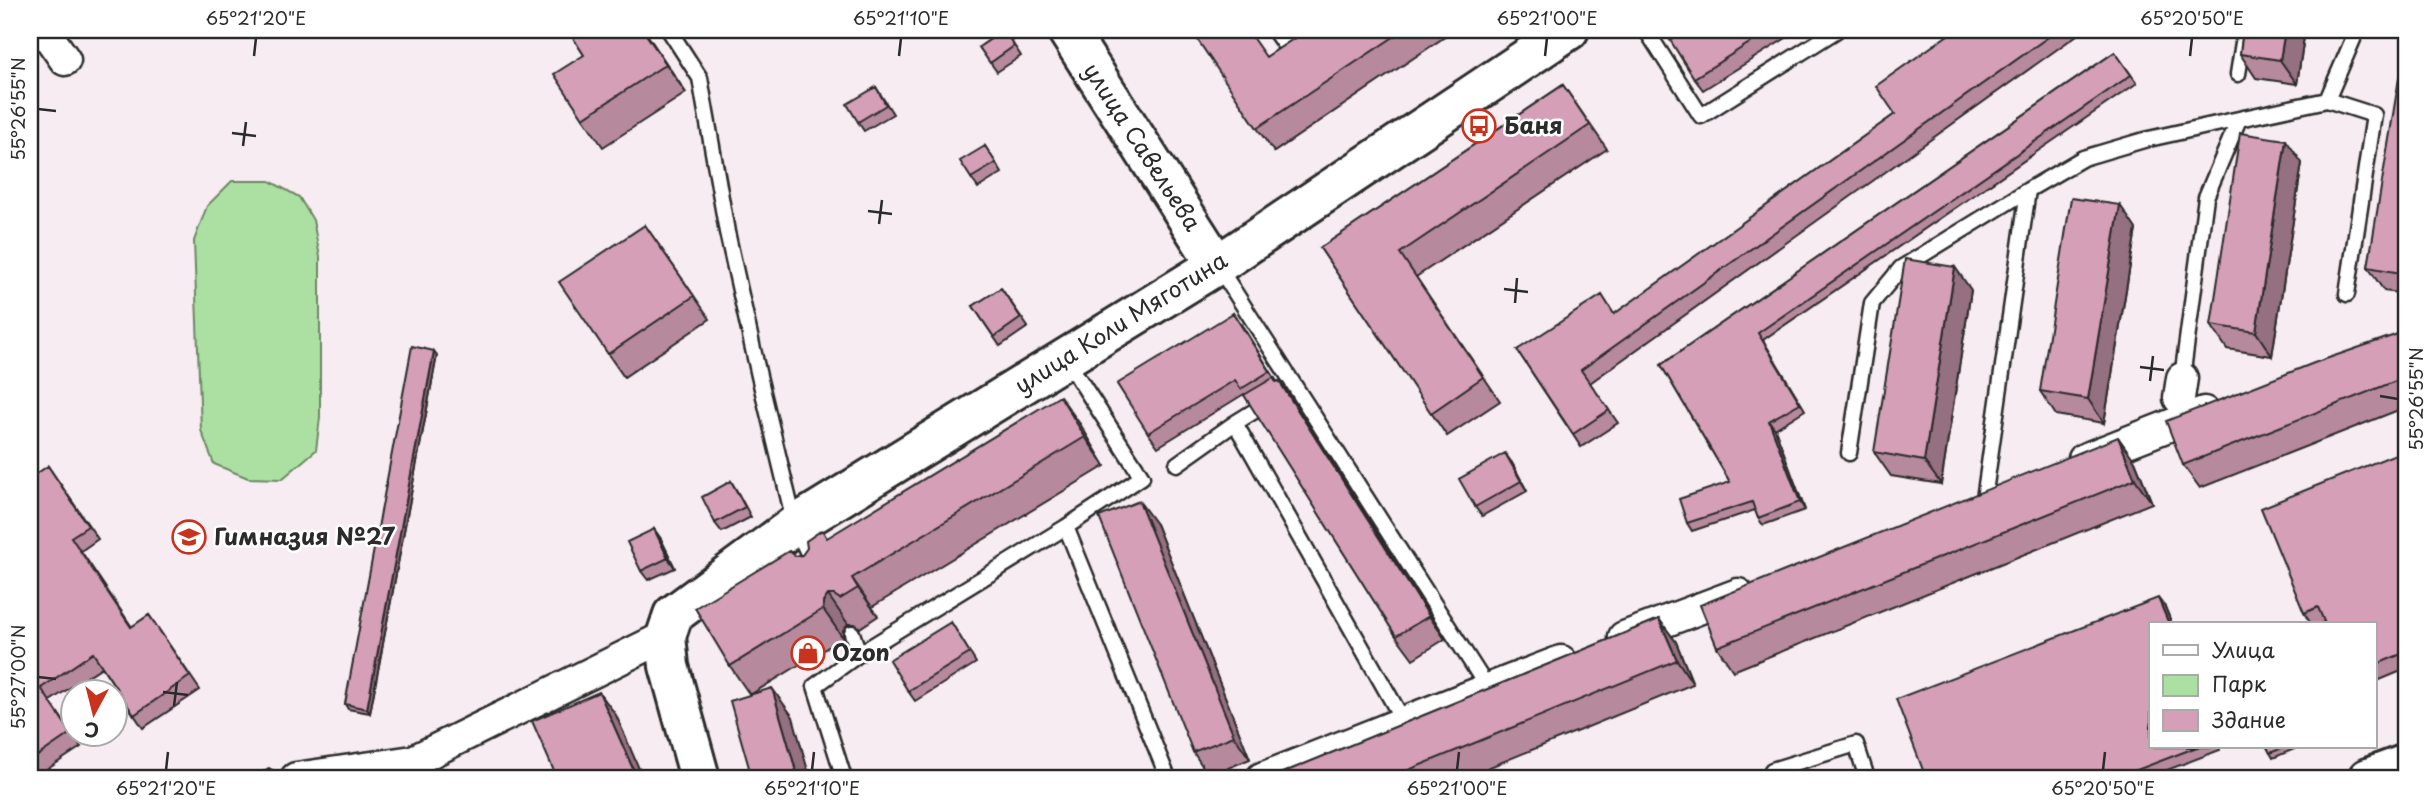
<svg xmlns="http://www.w3.org/2000/svg" width="2436" height="808" font-family="'Playpen Sans',sans-serif">
	<rect width="100%" height="100%" fill="#f6ecf1"/>
	<filter id="ink" filterUnits="userSpaceOnUse"><feTurbulence type="fractalNoise" baseFrequency=".0143" numOctaves="2"/><feDisplacementMap in="SourceGraphic" scale="14" xChannelSelector="R" yChannelSelector="G"/><feConvolveMatrix kernelMatrix="1 2 1 2 8 2 1 2 1" color-interpolation-filters="sRGB"/></filter>
	<g filter="url(#ink)">
		<!-- green -->
		<path fill="#ace0a2" stroke="#6c8666" stroke-width="2" d="M232,181H270L299,197L313,220L320,257V417L316,450L282,479L248,478L214,464L201,430L194,241L207,206Z"/>
		<g fill="none" stroke-linecap="round" stroke-linejoin="round">
			<defs>
				<path id="lane" d="M669,30L700,78L727,232L759,376L795,525L813,564
					M1274,30L1286,47L1313,30
					M1646,30L1701,116L1837,30
					M2238,74L2245,30
					M2327,100L2374,115L2347,294
					M1218,266L1487,687
					M1066,359L1142,477L1066,527L1168,778
					M2182,378L2206,197L2239,119L2327,100L2357,30
					M1269,402L1235,423L1404,722
					M1849,453L1872,303L1901,268L2028,190
					M1177,464L1235,423
					M1984,499L2028,190L2083,158L2144,140L2239,119
					M852,633L859,654
					M1772,770L1856,744L1867,778
					M844,778L815,686L859,654L1066,527"/>
				<path id="street" d="M44,30L65,60
					M2179,398L2182,378
					M2084,459L2204,412
					M1624,637L1738,594
					M296,778L413,761L666,636
					M1262,778C1362,739 1461,699 1561,661"/>
				<path id="secondary" d="M1067,30L1217,265
					M700,778L669,666L666,636L673,615L795,525L1217,265L1569,30
					M2368,778L2406,764"/>
			</defs>
			<!-- lane casing -->
			<use href="#lane" stroke="#2b2b2b" stroke-width="19"/>
			<!-- street casing -->
			<use href="#street" stroke="#2b2b2b" stroke-width="35"/>
			<!-- secondary casing -->
			<use href="#secondary" stroke="#2b2b2b" stroke-width="44"/>
			<!-- lane -->
			<use href="#lane" stroke="#fff" stroke-width="14"/>
			<!-- street -->
			<use href="#street" stroke="#fff" stroke-width="30"/>
			<!-- secondary -->
			<use href="#secondary" stroke="#fff" stroke-width="38"/>
		</g>
		<!-- wall -->
		<path fill="#b6899d" stroke="#2b2b2b" stroke-width="2" d="M568,30H644L686,93L603,147L583,118L584,55Z
			M1004,30L1021,56L997,72L979,47Z
			M1307,30H1455L1274,152L1257,128L1266,57Z
			M1685,30H1799L1703,90L1694,78Z
			M1955,30H2084L1590,383L1618,423L1581,447L1517,350L1615,314L1895,114Z
			M2243,30H2305L2297,84L2256,78L2240,54Z
			M2115,52L2137,83L1763,340L1805,410L1775,429L1805,510L1763,525L1758,518L1755,510L1692,531L1687,523L1730,482L1661,365Z
			M2406,79V294L2384,291L2368,267Z
			M1563,85L1607,149L1416,277L1500,401L1447,436L1320,248Z
			M876,87L893,114L864,131L858,122Z
			M985,146L1002,173L978,188L971,178Z
			M2302,163L2272,356L2227,349L2211,325Z
			M645,225L710,319L624,377L608,354Z
			M2136,229L2104,423L2056,415L2040,391Z
			M1001,288L1028,327L1000,346L973,306Z
			M1971,290L1941,484L1891,476L1874,452Z
			M1233,313L1277,382L1279,381L1295,404L1445,639L1413,659L1396,636L1244,394L1158,447L1148,433Z
			M2406,329V407L2200,488L2183,465Z
			M437,355L370,713L348,709L345,704Z
			M1080,424L1105,466L872,607L878,616L860,628L855,624H848L843,630V638L750,695L793,717L750,695L730,666L796,556L802,555Z
			M2135,461L2152,503L1733,671L1717,647Z
			M1512,463L1527,491L1482,516L1475,507Z
			M2406,465V669L2375,682V624L2324,622L2320,624H2311L2304,613Z
			M48,466L98,539L81,551L132,627L149,615L200,690L143,728L102,667L50,701L81,747L34,778H30V562Z
			M731,481L737,491L751,517L722,532L715,523Z
			M1156,524L1250,759L1209,776L1193,752Z
			M654,529L661,539L675,568L648,580L641,571Z
			M2165,607L2172,624H2151V747H2219L2220,750L2146,778H1926Z
			M1659,619L1676,642L1693,684L1463,778H1270Z
			M951,622L976,663L915,701L908,691Z
			M2267,747H2299L2273,758Z"/>
		<!-- shaded-wall -->
		<path fill="#946f80" stroke="#2b2b2b" stroke-width="2" d="M643,30H644L686,93L666,64Z
			M2285,30H2305L2297,84L2280,60Z
			M2286,140L2302,163L2272,356L2256,332Z
			M2120,205L2136,229L2104,423L2088,399Z
			M1955,267L1971,290L1941,484L1924,461Z
			M1233,313L1243,327L1279,385L1270,371Z
			M434,351L437,355L370,713L367,709Z
			M1279,381L1295,404L1445,639L1429,616Z
			M1060,396L1080,424L1105,466L1085,437Z
			M1769,421L1775,429L1805,510L1800,502Z
			M2118,437L2135,461L2152,503L2135,479Z
			M1505,453L1512,463L1527,491L1521,481Z
			M2398,453L2406,465V475Z
			M1139,501L1156,524L1250,759L1234,736Z
			M654,529L661,539L675,568L668,558Z
			M852,578L872,607L878,616L858,588Z
			M828,595L848,624L843,630V638L823,609V602Z
			M2158,598L2165,607L2172,624H2169Z
			M1659,619L1676,642L1693,684L1677,660Z
			M772,688L793,717L810,778H798Z
			M599,692L616,715L643,778H637Z"/>
		<!-- building -->
		<path fill="#d49fb7" stroke="#2b2b2b" stroke-width="2" d="M568,30H643L666,64L583,118L554,74L584,55Z
			M1004,30L1014,46L990,63L979,47Z
			M1191,30H1247L1266,57L1307,30H1404L1257,128Z
			M1685,30H1770L1694,78L1670,40Z
			M1955,30H2058L1581,370L1609,410L1573,434L1517,350L1602,295L1614,314L1895,114L1876,86Z
			M2243,30H2285L2280,60L2240,54Z
			M2115,52L2131,75L1758,333L1800,403L1769,421L1800,502L1758,518L1752,502L1687,523L1679,499L1730,482L1661,365Z
			M2399,78L2406,79V274L2368,267Z
			M1563,85L1590,125L1400,253L1483,377L1431,413L1320,248Z
			M876,87L886,105L858,122L847,104Z
			M2240,133L2286,140L2256,332L2211,325Z
			M985,146L996,163L971,178L960,161Z
			M2071,198L2120,205L2088,399L2040,391Z
			M645,225L694,296L608,354L559,282Z
			M1905,259L1955,267L1924,461L1874,452Z
			M1001,288L1021,318L994,337L973,306Z
			M1233,313L1270,371L1241,389L1235,380L1148,433L1117,384Z
			M2406,329V377L2183,465L2166,421L2314,363L2395,335Z
			M412,346L434,351L367,709L345,704Z
			M1273,378L1276,382L1279,381L1429,616L1396,636L1244,395Z
			M1060,396L1085,437L852,578L858,588L840,599L834,595H828L823,602V609L730,666L695,608L789,551L796,556L802,555L807,548L806,541L822,530L827,538Z
			M2118,437L2135,479L1717,647L1700,605Z
			M1505,453L1521,481L1475,507L1459,479Z
			M2398,453L2406,475V652L2375,665V624H2325L2318,607L2304,613L2261,508Z
			M48,466L88,526L71,537L131,627L149,615L190,676L134,715L93,653L41,688L71,733L30,761V478Z
			M731,481L745,507L715,523L702,497Z
			M1139,501L1234,736L1193,752L1099,517Z
			M654,529L668,558L641,571L627,542Z
			M2158,598L2169,624H2151V747H2197L2116,778H1926L1896,699Z
			M1659,619L1677,660L1389,778H1270Z
			M951,622L970,653L908,691L889,660Z
			M772,688L798,778H752L730,701Z
			M599,692L637,778H557L532,721Z
			M2267,747H2285L2270,753Z
			M269,768L274,771H286L290,778H252Z"/>
	</g>
	<!-- ticks -->
	<path fill="none" stroke="#2b2b2b" stroke-width="2.5" d="M254,56L256,38M899,56L901,38M1545,56L1547,38M2190,56L2192,38M38,109L56,111M232,133L256,136M243,146L246,122M868,211L892,214M879,224L882,200M1504,289L1528,292M1515,303L1517,278M2140,367L2164,370M2150,381L2153,356M2380,396L2398,399M38,677L56,679M163,692L188,695M174,706L177,682M166,770L168,752M812,770L814,752M1457,770L1459,752M2103,770L2105,752"/>
	<!-- icons -->
	<defs>
		<symbol id="bus-ring" viewBox="-11 -11 22 22"><circle r="9.5" fill="#fff" stroke="#c8321e" stroke-width="1.5"/><path d="M-5-6H5V4H4V6H2V4H-2V6H-4V4H-5ZM-3.5-4V0h7V-4ZM-3.5 1.2v1.5H-2V1.2ZM2 1.2v1.5H3.5V1.2Z" fill="#c8321e"/></symbol>
		<symbol id="school-ring" viewBox="-11 -11 22 22"><circle r="9.5" fill="#fff" stroke="#c8321e" stroke-width="1.5"/><path d="M0-5L7-2L0 1L-7-2ZM-4 1L0 2.5L4 1V4Q0 6-4 4Z" fill="#c8321e"/></symbol>
		<symbol id="shop-ring" viewBox="-11 -11 22 22"><circle r="9.5" fill="#fff" stroke="#c8321e" stroke-width="1.5"/><path d="M-5-2.5h2.3a2.7 3.5 0 0 1 5.4 0H5L5.5 6h-11ZM-1.5-2.5h3a1.5 2.3 0 0 0-3 0Z" fill="#c8321e"/></symbol>
	</defs>
	<g fill-rule="evenodd">
		<use href="#bus-ring" x="1460" y="107" width="38" height="38"/>
		<use href="#school-ring" x="170" y="518" width="38" height="38"/>
		<use href="#shop-ring" x="789" y="634" width="38" height="38"/>
	</g>
	<g text-anchor="middle" stroke-width="5" stroke-linejoin="round" paint-order="stroke">
		<!-- poi labels -->
		<g font-size="23" font-weight="bold" fill="#2b2b2b" stroke="#fff" text-anchor="start">
			<text x="1504" y="134">Баня</text>
			<text x="214" y="545">Гимназия №27</text>
			<text x="832" y="661">Ozon</text>
		</g>
		<!-- street labels -->
		<g font-size="23" fill="#2b2b2b" stroke="#fff">
			<text transform="translate(1142 147) rotate(57)" y="8">улица Савельева</text>
			<text transform="translate(1121 323) rotate(-32)" y="8">улица Коли Мяготина</text>
		</g>
	</g>
	<!-- margin -->
	<rect width="2436" height="808" fill="none" stroke="#fff" stroke-width="77"/>
	<!-- legend -->
	<rect x="2149" y="622" width="228" height="126" fill="#ffffff" stroke="#aaaaaa" stroke-width="2"/>
	<rect x="2163" y="645" width="35" height="10" fill="#ffffff" stroke="#aaaaaa" stroke-width="2"/>
	<text x="2212" y="658" font-size="21" fill="#2b2b2b">Улица</text>
	<rect x="2163" y="675" width="35" height="21" fill="#ace0a2" stroke="#aaaaaa" stroke-width="2"/>
	<text x="2212" y="692" font-size="21" fill="#2b2b2b">Парк</text>
	<rect x="2163" y="710" width="35" height="21" fill="#d49fb7" stroke="#aaaaaa" stroke-width="2"/>
	<text x="2212" y="728" font-size="21" fill="#2b2b2b">Здание</text>
	<!-- north arrow -->
	<g transform="translate(94 713) rotate(187)"><circle r="33" fill="#ffffff" stroke="#aaaaaa" stroke-width="2"/>
	<path d="M0-5L12 26L0 18L-12 26Z" fill="#c8321e"/>
	<text y="-10" font-size="19" font-weight="bold" text-anchor="middle" fill="#2b2b2b">С</text>
	</g>
	<rect x="38" y="38" width="2360" height="732" fill="none" stroke="#2b2b2b" stroke-width="2.5"/>
	<g font-size="18" text-anchor="middle" fill="#2b2b2b">
		<text x="256" y="25">65°21'20"E</text>
		<text x="901" y="25">65°21'10"E</text>
		<text x="1547" y="25">65°21'00"E</text>
		<text x="2192" y="25">65°20'50"E</text>
		<text transform="translate(19 109) rotate(-90)" y="6">55°26'55"N</text>
		<text transform="translate(2417 399) rotate(-90)" y="6">55°26'55"N</text>
		<text transform="translate(19 677) rotate(-90)" y="6">55°27'00"N</text>
		<text x="166" y="795">65°21'20"E</text>
		<text x="812" y="795">65°21'10"E</text>
		<text x="1457" y="795">65°21'00"E</text>
		<text x="2103" y="795">65°20'50"E</text>
	</g>
</svg>
